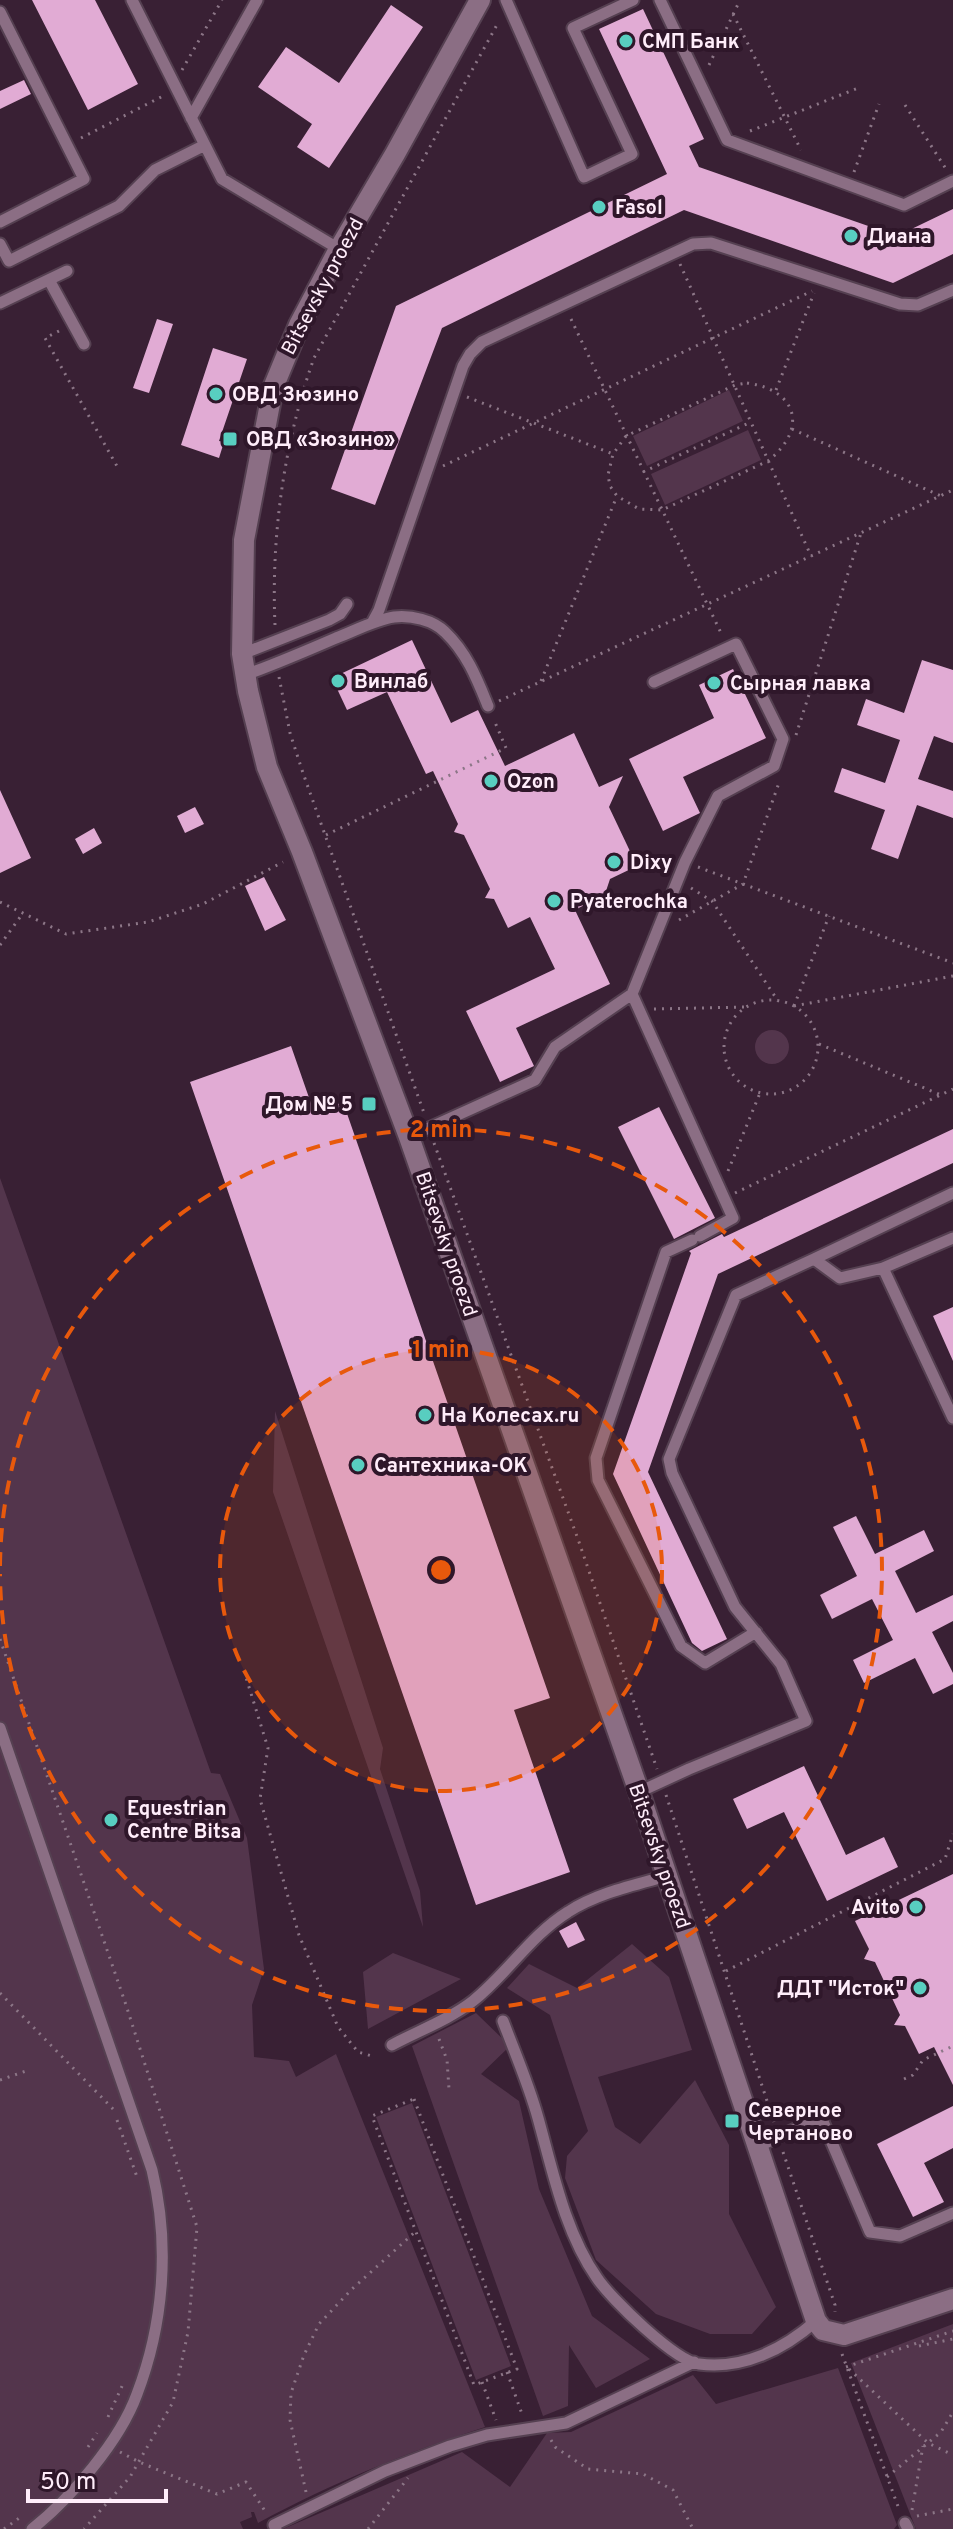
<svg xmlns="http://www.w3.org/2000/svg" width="953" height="2529" font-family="Overpass,sans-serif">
	<rect width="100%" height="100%" fill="#392034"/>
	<!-- green -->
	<path fill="#53354c" d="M729,390L743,421L647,466L633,436Z
		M748,430L761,460L665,505L651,474Z
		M755 1047a17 17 0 1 1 34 0a17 17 0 1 1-34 0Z
		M0,1178L211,1773L220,1774L247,1838L264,1969L252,2005L254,2057L289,2061L296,2077L336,2054L485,2427C405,2453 332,2483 258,2523L254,2512H251L252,2517L240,2522L243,2529H0Z
		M275,1411L383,1748L380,1769L420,1891L423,1927L273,1492Z
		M632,1944L669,1977L692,2050L598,2077L615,2127L640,2144L695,2080L729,2145V2214L776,2307L752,2334H710L656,2314L596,2260L565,2178L567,2156L588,2131L550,2015L507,1988L529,1964L577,1988Z
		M393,1953L461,1979L368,2029L363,1972Z
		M476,2013L510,2046L481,2074L519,2101L539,2189L592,2316L650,2359L596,2388L569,2345L568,2406L543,2416L412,2046Z
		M412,2103L511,2366L476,2380L376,2117Z
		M953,2324V2529H916L851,2363Z
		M838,2368L897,2525L894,2529H283L462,2452L510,2487L547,2433L571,2432L693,2375L716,2404Z"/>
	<!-- building -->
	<path fill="#e1abd4" d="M32,0H95L138,84L88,110Z
		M391,5L423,27L329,168L297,147L312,124L258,87L286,47L339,83Z
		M643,9L704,139L689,146L699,167L897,236L953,209V254L893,283L684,210L442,328L375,505L331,489L396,306L667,174L599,29Z
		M24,80L31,94L0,109V91Z
		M157,319L173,324L149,393L133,388Z
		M213,348L247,359L219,441L224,442L219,458L181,445Z
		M412,640L451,723L478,710L505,766L574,733L599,787L623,776L609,807L637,866L610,879L605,894L575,910L610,984L516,1028L534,1066L500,1082L466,1011L555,969L530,917L508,928L494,899L485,898L490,889L464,835L454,832L458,824L433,771L426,774L387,692L347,710L332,678Z
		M922,660L953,670V743L934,736L918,779L953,791V818L917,805L898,859L871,849L885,810L834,792L842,768L885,783L900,740L857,725L866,699L904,713Z
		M733,669L766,738L683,777L700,813L663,831L629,759L714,718L699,685Z
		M0,790L31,858L0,873Z
		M195,807L204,824L185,833L177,816Z
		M94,828L102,843L83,854L75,839Z
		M264,877L286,920L265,931L245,886Z
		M291,1046L314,1112L343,1102L550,1698L514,1710L570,1872L476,1905L190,1082Z
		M659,1107L715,1218L674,1239L618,1127Z
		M953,1129V1163L718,1274L648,1472L727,1639L702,1651L692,1643L613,1474L691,1253L689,1251L722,1234L724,1237Z
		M953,1307V1361L933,1316Z
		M856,1516L875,1554L924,1530L934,1551L895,1571L916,1613L953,1595V1621L932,1632L953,1673V1684L933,1694L915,1658L864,1683L853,1660L893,1640L872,1599L832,1619L820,1595L857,1576L833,1527Z
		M804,1766L846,1855L884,1837L898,1867L827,1901L784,1812L747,1829L733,1799Z
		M953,1874V2085L934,2047L919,2054L905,2026L894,2025L900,2015L875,1962L864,1959L869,1949L855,1921Z
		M576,1922L585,1940L568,1948L559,1931Z
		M953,2106V2148L924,2163L944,2202L913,2217L877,2144Z"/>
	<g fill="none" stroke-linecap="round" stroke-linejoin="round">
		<defs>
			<path id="service" d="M132,0L222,179L339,249
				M506,0L584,177L632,154L573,28L633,0
				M660,0L727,140L904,205L953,181
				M0,12L84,179L0,222
				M191,118L257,0
				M0,244L9,261L119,206L155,170L205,145
				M49,280L84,344
				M0,303L67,271
				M372,623L379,610L463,366L470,354L482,342L693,244L711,243L900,304L918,305L953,290
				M242,654L329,620L340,614L347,604
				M245,675C276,664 306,651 336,638C355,631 374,620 394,617C411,615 433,620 445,632C467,653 477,679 488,706
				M632,994L685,862L718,796L774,766L783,739L736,644L654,682
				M409,1137L535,1080L555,1047L632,994L733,1218L700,1236
				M692,1240L666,1252L596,1458L598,1480L681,1646L705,1663L756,1632
				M814,1259L953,1193
				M883,1268L953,1238
				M0,1728L152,2170C170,2244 164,2323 137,2394C120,2441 70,2499 32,2529
				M639,1792L689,1769L806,1721L781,1664L735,1607L672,1473L669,1459L736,1295L814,1259L840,1278L883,1268L953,1418
				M503,2021C515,2053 529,2085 538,2118C553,2172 565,2232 597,2278C611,2299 675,2361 699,2364C743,2370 784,2349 816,2321
				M392,2045C418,2031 450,2019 473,2001C507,1974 531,1935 568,1912C597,1893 635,1885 667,1876
				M759,2146L821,2117L870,2232L900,2236L953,2213
				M905,2523L908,2529
				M276,2529L274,2525L385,2471L450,2446L487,2435L566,2423L694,2362"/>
			<path id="minor" d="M480,0L395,154L339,249L299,325L273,388L244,540L242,654L248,691L267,767L302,852L409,1137L639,1792L816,2321L823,2330L844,2335L953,2299"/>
		</defs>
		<!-- service casing -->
		<use href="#service" stroke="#554051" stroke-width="15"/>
		<!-- minor casing -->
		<use href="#minor" stroke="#554051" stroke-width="24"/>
		<!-- path -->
		<path stroke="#8c7687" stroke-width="3" stroke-dasharray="2 6" stroke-linecap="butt" d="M733,14L801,150
			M709,65L740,0
			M182,70L222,0
			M905,105L946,169
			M750,131L858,88
			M81,138L163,96
			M854,172L879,104
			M680,264L811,556
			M571,319L721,633
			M59,331L45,338L118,468
			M747,383C798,390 808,429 768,461L662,510L639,509L617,496L610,486L608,475L613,454L626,436L735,385Z
			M776,390L814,293
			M467,397L613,454
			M792,429L941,496
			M443,466L812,291
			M643,472L751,422
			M275,625C271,536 284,442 314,358L499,21
			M279,677L290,733L303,773L424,1113
			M541,681L617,496
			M499,701L953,490
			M796,735L861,533
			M326,835L506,748L494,720
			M698,867L953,963
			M691,888L712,901L778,1001
			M0,902L66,934L148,922L203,904L283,862
			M679,920L743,884L780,780
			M0,945L23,913
			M724 1047a47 47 0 1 1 94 0a47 47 0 1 1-94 0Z
			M794,1006L953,976
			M794,1006L829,916
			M654,1009L747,1007
			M819,1044L941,1095
			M434,1143L579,1542L657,1769
			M728,1171L760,1093
			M735,1193L953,1089
			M0,1639L126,2005L197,2227L188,2332L173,2402L130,2477L84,2529
			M244,1671L268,1748L260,1799L299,1935L338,2027L358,2052L372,2056
			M666,1795L774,2122
			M726,1971L945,1859L953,1834
			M0,1993L114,2110
			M439,2039L447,2060L449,2089
			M904,2079L913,2075L923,2060L953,2046
			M0,2080L29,2070
			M414,2099L517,2369L474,2385L372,2116Z
			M117,2120L137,2177
			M783,2152L835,2305V2312
			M919,2346L953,2339
			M842,2354L899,2509
			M846,2367L953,2331
			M849,2369L928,2443L953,2455
			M507,2372L522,2414
			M482,2382L496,2420
			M108,2417L123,2384
			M551,2440L555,2447L588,2469L643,2474L673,2490L693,2529
			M88,2447L97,2433
			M120,2452L139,2462L217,2494L246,2482L265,2511
			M887,2477L941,2432L953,2412
			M306,2492L290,2420L291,2393L304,2355L319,2324L351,2290L415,2232
			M912,2510L923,2446
			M917,2516L953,2509
			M4,2529L22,2516
			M368,2529L408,2478"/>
		<!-- service -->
		<use href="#service" stroke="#8b6e84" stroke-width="11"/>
		<!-- minor -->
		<use href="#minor" stroke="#8b6e84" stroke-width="20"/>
	</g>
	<!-- distance rings -->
	<circle cx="441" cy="1570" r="221" fill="#e8590c" fill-opacity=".12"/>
	<g fill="none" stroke="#e8590c" stroke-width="4" stroke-dasharray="14 10">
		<circle cx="441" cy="1570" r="221"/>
		<path d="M0 1566A441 441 0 1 1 0 1574"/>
	</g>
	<!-- markers -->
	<g fill="#58cec0" stroke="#2f172a" stroke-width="3">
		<circle cx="626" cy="41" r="8"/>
		<circle cx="599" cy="207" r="8"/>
		<circle cx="851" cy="236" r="8"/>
		<circle cx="216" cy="394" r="8"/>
		<rect x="222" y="431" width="16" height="16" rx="4"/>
		<circle cx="338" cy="681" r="8"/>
		<circle cx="714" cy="683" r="8"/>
		<circle cx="491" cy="781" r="8"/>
		<circle cx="614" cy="862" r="8"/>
		<circle cx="554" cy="901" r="8"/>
		<rect x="361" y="1096" width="16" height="16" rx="4"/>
		<circle cx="425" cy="1415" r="8"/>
		<circle cx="358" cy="1465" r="8"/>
		<circle cx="111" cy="1820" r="8"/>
		<circle cx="916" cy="1907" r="8"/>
		<circle cx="920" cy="1988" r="8"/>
		<rect x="724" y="2113" width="16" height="16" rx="4"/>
	</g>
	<g text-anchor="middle" stroke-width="8" stroke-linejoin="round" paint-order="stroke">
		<!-- poi labels -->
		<g font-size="20" font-weight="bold" fill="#ffedfa" stroke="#2f172a" text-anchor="start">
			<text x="642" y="48">СМП Банк</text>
			<text x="615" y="214">Fasol</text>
			<text x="867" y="243">Диана</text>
			<text x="232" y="401">ОВД Зюзино</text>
			<text x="246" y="446">ОВД «Зюзино»</text>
			<text x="354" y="688">Винлаб</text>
			<text x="730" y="690">Сырная лавка</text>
			<text x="507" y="788">Ozon</text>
			<text x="630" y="869">Dixy</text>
			<text x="570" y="908">Pyaterochka</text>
			<text x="353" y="1111" text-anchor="end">Дом № 5</text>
			<text x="441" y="1422">На Колесах.ru</text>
			<text x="374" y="1472">Сантехника-ОК</text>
			<text x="127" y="1815">Equestrian<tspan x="127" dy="23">Centre Bitsa</tspan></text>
			<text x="900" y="1914" text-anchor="end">Avito</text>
			<text x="904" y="1995" text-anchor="end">ДДТ "Исток"</text>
			<text x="748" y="2117">Северное<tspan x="748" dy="23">Чертаново</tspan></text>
		</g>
		<!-- street labels -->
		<g font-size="20" fill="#ffedfa" stroke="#2f172a">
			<text transform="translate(322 286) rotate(-62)" y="7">Bitsevsky proezd</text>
			<text transform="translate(447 1244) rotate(71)" y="7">Bitsevsky proezd</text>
			<text transform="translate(660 1856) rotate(71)" y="7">Bitsevsky proezd</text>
		</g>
	</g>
	<circle cx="441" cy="1570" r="12" fill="#e8590c" stroke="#2f172a" stroke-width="4"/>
	<g font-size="24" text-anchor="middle" font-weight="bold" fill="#e8590c" stroke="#2f172a" stroke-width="8" stroke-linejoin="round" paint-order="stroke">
		<text x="441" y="1137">2 min</text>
		<text x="441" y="1357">1 min</text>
	</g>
	<!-- scale -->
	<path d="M28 2489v12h138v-12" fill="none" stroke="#ffedfa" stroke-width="4"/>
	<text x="40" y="2489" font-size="24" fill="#ffedfa" stroke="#2f172a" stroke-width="6" paint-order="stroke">50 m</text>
</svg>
